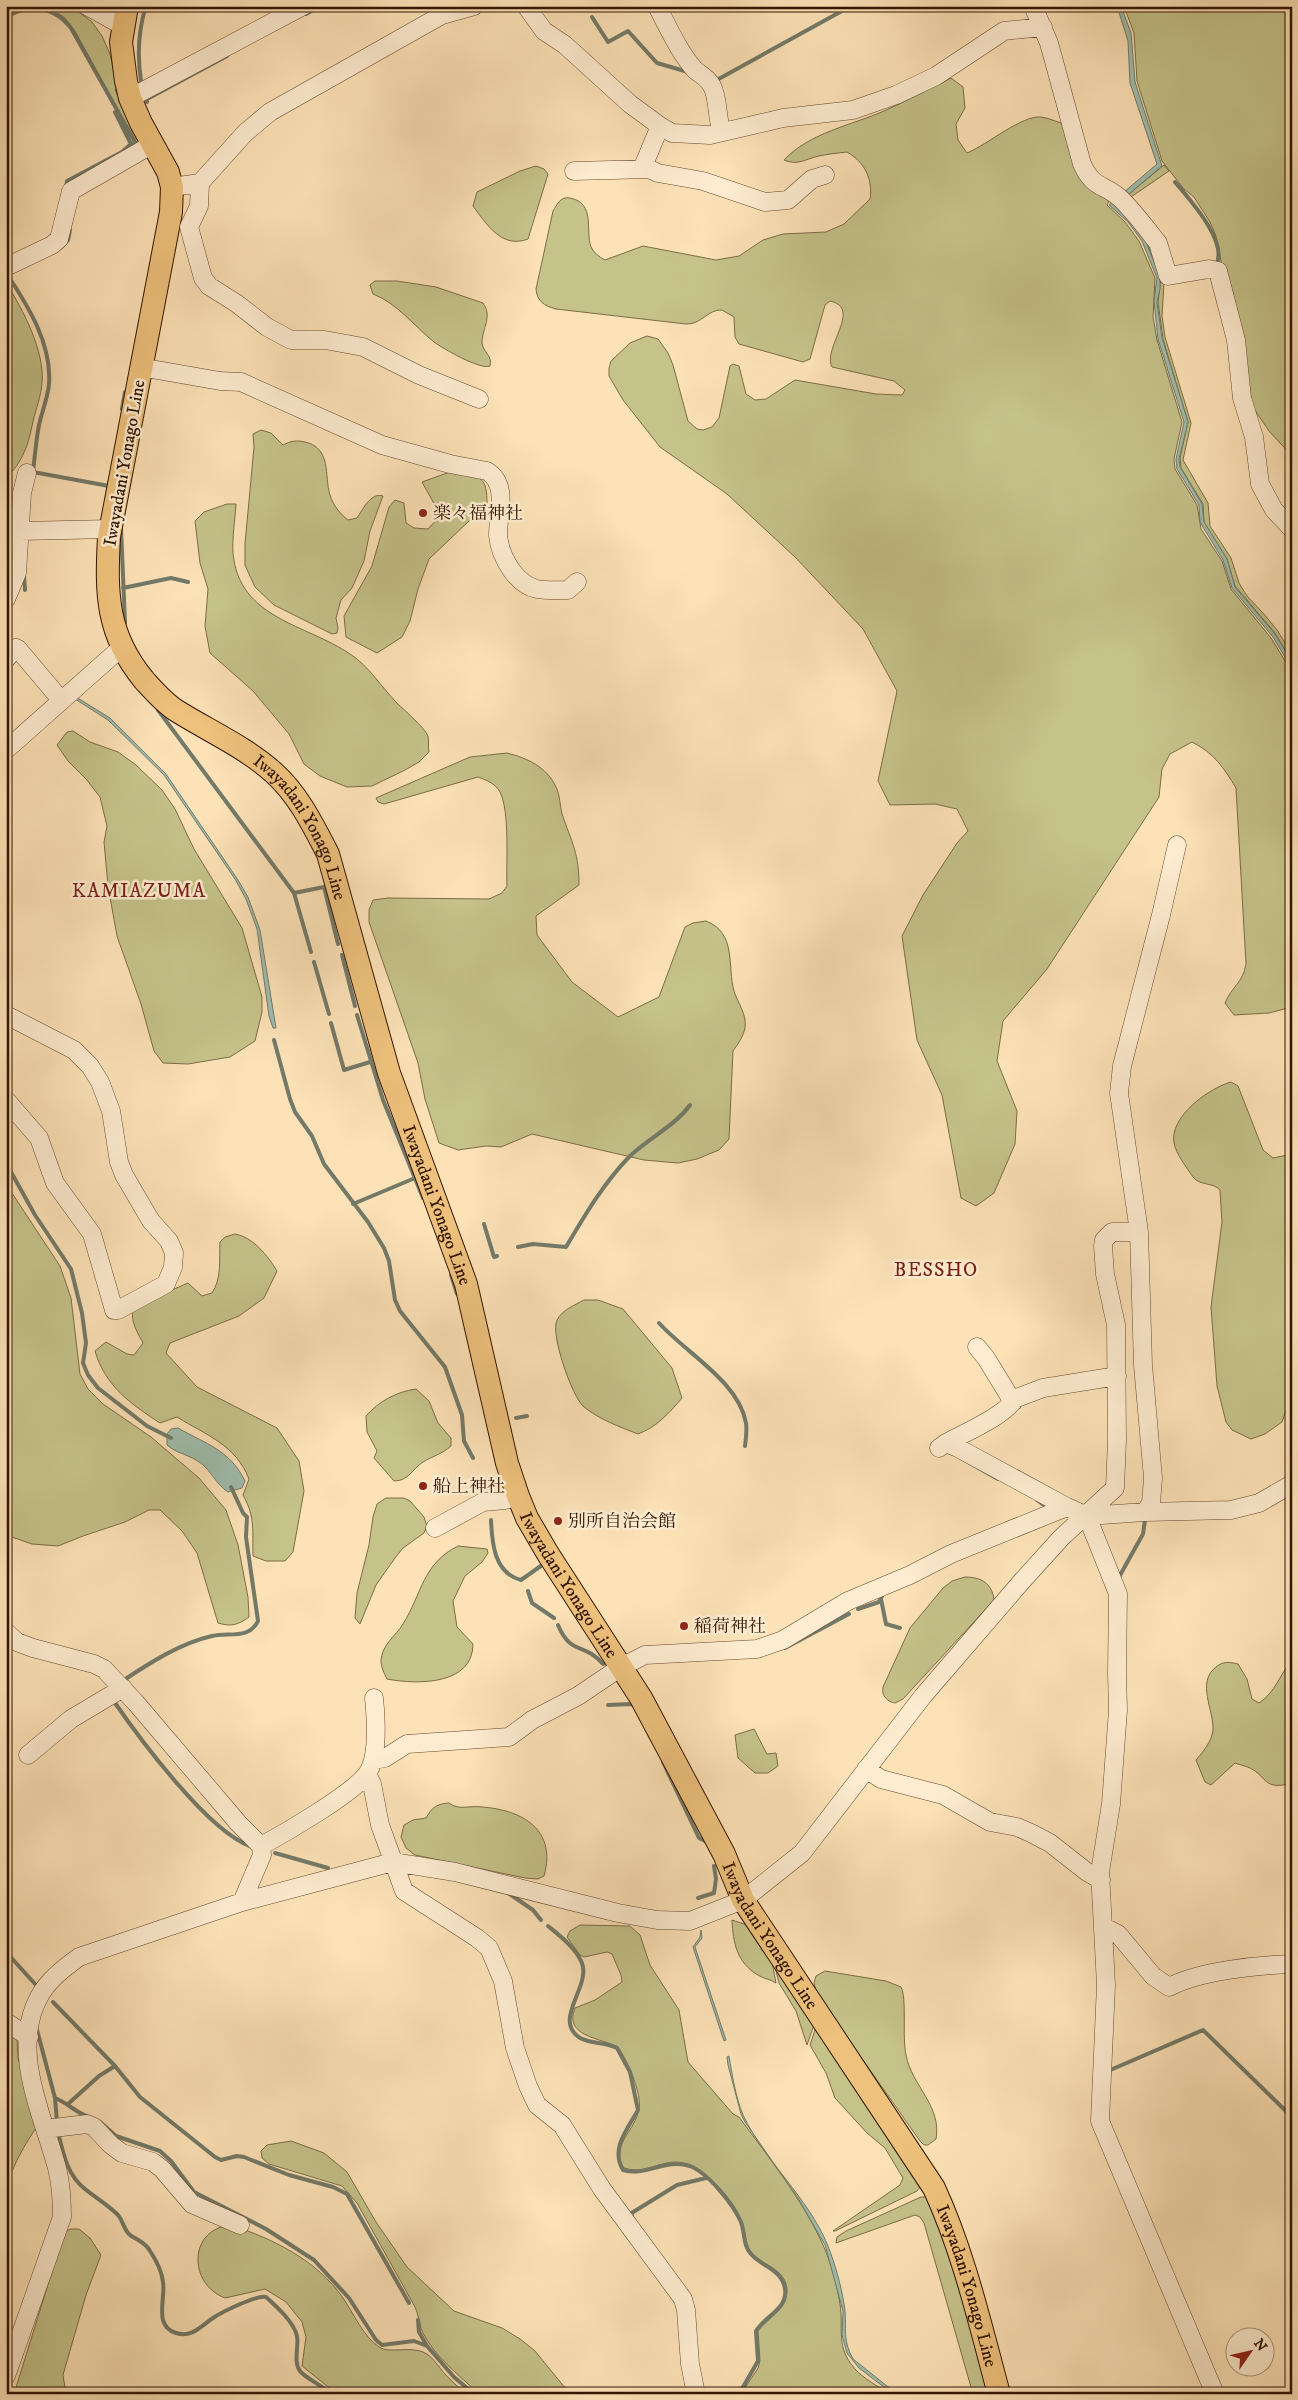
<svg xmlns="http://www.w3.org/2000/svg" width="1298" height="2400" font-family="'IM FELL DW Pica','Noto Serif JP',serif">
	<rect width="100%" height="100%" fill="#fde2b7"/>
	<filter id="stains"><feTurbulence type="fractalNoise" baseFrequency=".004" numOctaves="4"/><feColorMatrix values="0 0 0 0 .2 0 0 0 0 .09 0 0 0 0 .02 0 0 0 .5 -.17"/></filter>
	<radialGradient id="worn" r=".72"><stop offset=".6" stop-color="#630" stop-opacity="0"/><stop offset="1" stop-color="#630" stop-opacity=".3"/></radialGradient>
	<!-- green -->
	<path fill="#c5c28a" stroke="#7c6c46" d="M44,6L72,7L92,22L102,36L110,54L118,88L115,90L142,143L136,147V143L75,31L64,17Z
		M1124,6H1292V456L1269,431L1252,406L1242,331L1222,266L1216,236L1210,222L1194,197L1183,188L1162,161L1137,81L1134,33Z
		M951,78L963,87L965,108L956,124L958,140L967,153C987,145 1022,115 1041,117C1049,118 1057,122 1064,124L1110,199L1107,205L1125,222L1139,241L1155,278L1153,317L1157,340L1182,422L1174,459L1175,469L1197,505L1201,529L1222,561L1231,589L1271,638L1292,672V1007L1269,1013L1234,1015L1225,1003C1232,986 1243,983 1246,964L1236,788C1224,768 1214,753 1192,742L1170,754L1162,769L1159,797L1047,969L1003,1021L997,1061L1017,1111L1015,1144L994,1193L976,1206L961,1198L942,1095L917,1040L902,936L923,895L957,843L968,831L957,809L935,804L890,805L878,781L897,691L863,629L796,558L727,494L660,447L623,400L609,376V368L611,361L630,343L647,336L658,339L668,353L673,365L688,421L697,429L703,430L712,427L719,418L730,366L733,364L739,366L746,394L755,400L766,399L795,380L876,394L902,395L905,390L894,381L832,367C822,348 863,308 830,301L825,305L810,359L803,362L739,344L735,337L734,317L722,310C708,309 701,325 686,324L556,309C544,306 537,301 536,289L553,211C557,205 560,196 570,198C596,203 585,231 591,247C594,253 599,257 605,260L643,246L716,260L739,256L763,240L783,234L826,232L844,224L870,199C873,180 865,162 847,152C838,153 828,154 819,156C805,159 798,166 784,160C809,133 852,125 884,111C907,101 929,89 951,78Z
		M1164,165L1169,171L1128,199L1124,198Z
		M536,166L544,169L548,174L528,239C502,249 487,225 473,206L477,192L520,171Z
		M1153,238L1164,282L1162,316L1165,337L1191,423L1183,460L1208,503L1210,526L1231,558L1239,583L1247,596L1264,614L1277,630L1292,654V661L1275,633L1235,586L1227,559L1204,522L1203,504L1181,468L1180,458L1188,422L1163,339L1158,302L1161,277L1145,239Z
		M375,281H397L436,287L483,303C493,317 482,328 482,343C483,352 493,356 490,366C480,370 444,349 434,342C414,326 397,303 373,294L370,285Z
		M6,283C23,309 45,352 42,383C41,396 36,409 33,421C29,443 23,462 6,478Z
		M261,430L271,433L283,445C291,441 296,440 305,442C332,448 324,476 330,495C333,505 340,514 348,520L357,518C363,509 371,492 383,496L370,531L364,561L352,588L341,600L336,618L338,628L337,633L332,634L274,605L255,587L245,565V544L254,447L253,434Z
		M458,469C482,479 487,477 487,504L429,559L418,589L410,621L402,637L377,653L346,637L344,616L372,566L389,507L395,500L404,503L406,523L414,528L428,529L437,519V509L422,482Z
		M227,504H236C235,520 232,538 233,553C239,619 306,624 350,654C369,666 381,687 397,703C404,710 425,728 428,736C429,741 428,747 429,752L419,762L405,770L372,786L347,787L320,776L304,764L289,734L253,691L210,653L205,626L208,589L200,563L195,521L204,512Z
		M73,731L90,742L118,752L136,765L162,790L175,809L194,849L242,928L262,997V1012L255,1041L230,1057L188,1064L163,1063L154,1051L141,1004L117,936L108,886L104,842L107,826L100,797L86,779L68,761L57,745L67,732Z
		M507,753C527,758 547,767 556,787C560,795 560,806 562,814C572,843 579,853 579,885L536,916L537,935L572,982L618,1017L659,997L685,927L693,923L706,921C737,933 727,966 734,991C738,1004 747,1014 745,1028C743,1037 738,1044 733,1051L729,1139L719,1150L697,1159L678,1163L644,1160L532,1134L501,1147L486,1146L458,1150L439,1143L425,1099L418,1063L369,922V910L373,900L388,898L489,899L502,893L507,886C506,862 510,812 500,792C495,783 486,780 478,777L384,804L378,802L376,798L470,757Z
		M1231,1082L1238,1086L1263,1150L1273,1158L1292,1154V1393L1282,1422L1265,1434L1251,1439L1232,1430L1226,1422L1217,1386L1211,1307L1222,1222L1220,1190C1213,1182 1200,1186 1193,1177C1187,1168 1176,1154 1174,1143C1169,1117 1209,1088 1231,1082Z
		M6,1184L60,1266L71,1298L80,1374L88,1389L103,1404L151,1437L199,1478L226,1510L238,1545L248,1597L249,1617C238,1625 231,1627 218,1623L197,1553L182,1531L160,1510H149L125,1522L83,1536L58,1546L32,1544L6,1535Z
		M235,1234C253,1237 268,1256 277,1271L264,1298L239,1316L170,1343L166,1353L197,1387L277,1428L299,1461L304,1491L293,1552L285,1561H266L253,1556C252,1532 256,1518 243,1495L249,1479C236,1445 206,1435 177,1417L160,1423C131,1404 105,1386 95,1351L106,1342L127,1354L134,1355L143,1343C137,1332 128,1317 135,1306L188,1283L202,1296L212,1293C222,1278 219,1260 220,1242L225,1237Z
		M584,1300H598L623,1309L672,1368L682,1398C669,1413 657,1427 638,1434C620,1427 598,1419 583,1406C572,1396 550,1334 557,1320C562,1310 575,1305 584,1300Z
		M416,1389L429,1401L438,1423L451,1438V1446C442,1454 433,1456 423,1462C412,1469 409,1481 394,1481L374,1458L377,1451L367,1432L366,1416C379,1401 396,1392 416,1389Z
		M386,1498H404L410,1501L424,1517L427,1526L424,1533L403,1548L395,1558L376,1585L360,1624L355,1618L357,1593L369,1545L373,1517L377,1504Z
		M458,1546L487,1549L488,1553L482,1562L465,1576L453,1601L457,1627L473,1644C473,1685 418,1685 387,1679C384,1673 381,1667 381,1660C383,1643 395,1637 403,1624C422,1594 422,1564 458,1546Z
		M965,1577C981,1577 992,1583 994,1600L903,1699L895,1703C888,1702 881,1696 883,1687L910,1628L943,1588L952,1581Z
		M1292,1660V1783C1263,1791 1268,1777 1250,1768C1246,1766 1240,1765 1235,1763L1211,1785L1205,1782L1196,1760C1203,1752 1212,1741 1213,1730C1214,1710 1196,1682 1216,1667C1223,1661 1230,1662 1238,1664L1247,1679L1252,1699L1259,1703C1275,1693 1280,1674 1292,1660Z
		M754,1729L767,1754L776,1753L778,1766L768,1773H755L738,1758L735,1735Z
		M449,1803C459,1811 470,1805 482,1807C523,1810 557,1830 544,1876L538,1879L525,1878L415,1855L406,1848L401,1837L404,1825L413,1820L426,1818C432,1807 437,1804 449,1803Z
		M732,1920L753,1927L772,1962L776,1983C770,1979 764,1979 758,1975C737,1963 733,1943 732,1920Z
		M580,1925L630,1926L640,1935L650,1965L679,2010L688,2062L733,2114L739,2117C767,2155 804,2202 823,2245C831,2263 837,2285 840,2304C844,2330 835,2346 855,2369C864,2379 878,2386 889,2394H741L758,2368L760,2361L758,2331C768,2317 788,2310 787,2289C785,2268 762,2266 751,2252C745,2244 746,2233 742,2223C736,2202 707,2171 687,2164C664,2156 646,2176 624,2168C609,2146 636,2130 639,2109C642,2093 627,2060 618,2047C602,2038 563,2037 575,2008L595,2000L622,1982L621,1975L612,1954L607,1952L584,1957L580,1955L567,1937L570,1931Z
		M775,1967L815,2022L807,2045L796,2011L779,1983Z
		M825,1971L886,1981L901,1987C907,1997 902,2037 906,2055C912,2086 942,2106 936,2139L928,2145H924L920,2141L817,1995L814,1983L816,1976Z
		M817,2024L920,2187L917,2191L835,2231H833L900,2185L903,2178L885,2148L867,2133L835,2098L826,2073L810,2045Z
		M6,2027L17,2039L18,2058L37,2127C27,2140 9,2172 7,2188C6,2199 10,2205 6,2219Z
		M291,2141L324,2153L347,2172L376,2222L407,2267L454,2311L502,2328L520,2339L535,2351L570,2394H479C460,2376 435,2357 423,2333C420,2328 419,2316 415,2307L357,2203L342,2186L269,2164L262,2158L261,2151L267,2145Z
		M921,2197H927L934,2208L991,2394H973L924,2223L920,2217L915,2215L836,2243L837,2237L846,2231Z
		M231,2225C273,2239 317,2260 343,2298C354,2314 363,2336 379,2347C389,2354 408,2346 423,2352C434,2356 441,2372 450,2379C455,2385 461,2389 467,2394H337L302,2366L306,2337L302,2322L286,2302L265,2289L225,2298C188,2284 188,2229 231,2225Z
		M70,2229H79L90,2238L101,2255L86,2295L63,2375L66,2394H14L64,2233Z"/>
	<!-- water -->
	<path fill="#9fbeae" stroke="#737a69" d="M1117,6H1121L1131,33L1135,82L1162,166L1116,205L1145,239L1160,277V289L1157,302L1162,338L1188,422L1179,459L1180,467L1202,504L1204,522L1227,559L1235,587L1275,634L1292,662V669L1273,637L1232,588L1223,560L1200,522L1199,505L1177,469L1176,459L1184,422L1158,339L1154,301L1157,278L1142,241L1128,222L1109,205L1157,164L1130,83L1128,41Z
		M72,697H76L110,718L166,774L238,880L248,897L260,930L276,1028H273L269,1016L257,929L246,899L235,879L164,775L108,720Z
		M178,1428C206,1444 230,1450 245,1481L242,1488L228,1492C215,1484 210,1467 196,1460C186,1454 176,1453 167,1445V1434L171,1429Z
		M701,1930L702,1938L695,1947L726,2040L724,2041L693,1947L700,1937Z
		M729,2056C732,2075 736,2098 743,2115C765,2162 808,2197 828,2246C835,2264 841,2285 844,2304C848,2326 841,2337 853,2359L897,2394H893L859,2368L847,2353L842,2335L843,2311L825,2245L798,2198L745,2122L741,2114L728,2065L727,2057Z"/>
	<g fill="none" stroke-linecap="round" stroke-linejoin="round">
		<!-- stream -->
		<path stroke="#737a69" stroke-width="4" d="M306,14L320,6
			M6,17C31,3 53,6 71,28L135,142L133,147
			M592,17L608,42L628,31L657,63L688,72
			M141,81C137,55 138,31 146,6
			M715,81L851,6
			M147,102V99L227,56
			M1175,182C1189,199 1229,242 1216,265
			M66,188L67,181L122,152L131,144L115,112L118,111
			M60,248L68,240L70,230
			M9,273L7,274C28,306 52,344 49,384C48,397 42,411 39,425C36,440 35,456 33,471
			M122,409L125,392
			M33,472L109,486V482
			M121,528L125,623
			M24,575L25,590
			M123,588L171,578L188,582
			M158,710L294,893L311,952
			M294,893L324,887L338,944
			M342,955L355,1006
			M314,962L329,1014
			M357,1015L383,1100L423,1198
			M331,1023L344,1070L370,1062
			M274,1040L290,1099L295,1112L312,1136L324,1164L368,1222L384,1248L389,1261L395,1300L400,1311L445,1367L462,1415L464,1441L473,1458
			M6,1163L35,1215L71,1269L82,1313L86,1343L83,1363L88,1375L98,1388L147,1426L171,1438
			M353,1204L415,1178
			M484,1224L494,1257L497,1256
			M518,1247L533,1244L566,1247C585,1215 603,1184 629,1157C648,1138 674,1127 690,1105
			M451,1275L457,1294
			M659,1323C686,1353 739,1382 746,1423C747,1430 746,1439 745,1446
			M516,1418L527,1416
			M961,1458L998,1479
			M1037,1500L1045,1506
			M491,1520C492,1543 494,1573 521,1580L545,1563
			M1119,1577L1143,1534L1145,1520
			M528,1591L532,1603L554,1618
			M881,1599L886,1624L900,1628
			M858,1609L879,1602L883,1594
			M558,1625C571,1656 584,1642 603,1664
			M785,1648L849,1614
			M124,1680C151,1662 181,1643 212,1636C229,1632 249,1640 258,1621L246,1537L247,1517L243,1513L231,1487
			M113,1700C139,1738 208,1831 250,1846
			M608,1705L632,1704L635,1707
			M663,1762L699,1838L707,1842
			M275,1853L328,1868
			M508,1893L533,1910L541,1920
			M698,1898L714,1893L716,1879L714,1866
			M548,1926C560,1936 576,1948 582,1963C591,1987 552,2020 580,2038C591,2044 606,2042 617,2048L630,2072L638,2110C628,2128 610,2149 623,2170C646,2177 665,2158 690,2166C708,2173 733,2204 741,2222C745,2233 743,2246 751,2254C762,2267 782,2269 785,2289C788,2309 765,2316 756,2331L758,2361L739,2394
			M6,1952L36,1985
			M53,2002L115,2066L140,2097L215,2157L221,2160L237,2156L244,2157L289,2175L333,2187L347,2194L409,2303
			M37,2030L55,2098L57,2122
			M1108,2071L1203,2030L1292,2117
			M55,2098C68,2103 76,2113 89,2117
			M68,2104L99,2076L115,2066
			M100,2122L116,2136L160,2151L171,2161L194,2192L266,2229L314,2260L349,2298L376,2340L382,2345L414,2341L427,2346L454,2377L474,2394
			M58,2132C63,2153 67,2175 85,2189C96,2198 108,2205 118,2215C123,2221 124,2230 130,2235C137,2240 145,2242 150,2251C156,2260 162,2272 163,2282C166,2298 153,2326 176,2333C192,2338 201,2326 213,2318C222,2312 256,2295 266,2297C276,2306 294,2322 297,2336C299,2346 293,2362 300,2371C305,2378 322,2385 331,2394
			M632,2216L630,2214L677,2185L706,2178
			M418,2320L419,2332L427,2346"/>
		<defs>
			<path id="minor" d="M87,6L123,26
				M526,6L544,31L565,45L630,104L660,126L672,133L710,135L783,118L853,110L896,95L936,76L1004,31L1043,27
				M657,6C668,27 679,52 695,70C701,75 708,78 712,86C719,99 716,117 722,131
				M1033,6L1049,43L1082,164C1094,190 1104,183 1121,199C1133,211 1144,225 1154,238L1158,243L1168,276L1209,269L1218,271L1236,340L1242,398L1254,437L1260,484L1274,510L1292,529
				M130,98L303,6
				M642,169L660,126
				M574,171L649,169L658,173L703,181L765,202L788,200L812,179L825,175
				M200,183L199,206L189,227L203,278L209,286L236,303L267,327L291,340H325L363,347L419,375L479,399
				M172,187L200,183L245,133L270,112L442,15L474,6
				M6,267L52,245L59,239L71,191L153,144
				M140,367L220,381L241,382L382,445L450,464L487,471C509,485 498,514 498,535C499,548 505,561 512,571C518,579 527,587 537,589C547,591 558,590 568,590L577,582
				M20,531L111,529
				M6,599L17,573L22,493L27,473
				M6,659L16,648L18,649L61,700
				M6,750L122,647
				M6,1015L74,1050L90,1066L100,1082L111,1111L119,1162L124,1175L151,1221L169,1241L174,1253L173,1267L166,1284L118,1310H114L92,1234L55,1183L39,1138L6,1100
				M977,1347L986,1358L1013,1402
				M946,1443C962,1434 1007,1415 1014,1399L1043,1388L1117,1376
				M939,1448L946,1443L958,1448L1067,1507
				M1145,1512L1151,1503L1153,1478L1143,1365L1139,1232L1119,1093L1122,1066L1161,915L1177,845
				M1087,1516L1118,1594L1117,1673L1118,1710L1111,1804L1100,1872L1106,1985L1100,2121L1215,2394
				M435,1528L483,1502L505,1500L518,1496
				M6,1632L17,1642L33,1648L94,1664L104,1669L136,1703L239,1824L261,1846L262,1855L242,1902
				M28,1755L71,1719L123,1688
				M373,1760L385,1758L407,1744L509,1737L532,1720L578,1696L621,1667L645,1655L757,1649L783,1640L848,1601L910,1575L951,1554L1067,1507L1087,1516L1145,1512L1231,1510L1259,1503L1292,1484
				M866,1769L881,1779L943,1795L990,1822L1017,1827L1031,1833L1050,1843L1087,1872L1101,1880
				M367,1774L372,1784L380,1825L404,1891L477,1938L489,1948L503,1981L515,2048L528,2086L537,2105L562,2125L602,2189L683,2299L686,2310L690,2364L696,2394
				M261,1846C285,1833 352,1794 367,1774C379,1757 376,1718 374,1698
				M1104,1927L1118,1934L1153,1976L1169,1987C1200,1971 1257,1965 1292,1964
				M6,2022L29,2037
				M45,2129L87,2124L94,2127L111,2145L122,2153L153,2162L162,2169L192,2204L240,2225
				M6,2376L62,2217C62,2200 61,2184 57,2168C43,2115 10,2051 39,1997C48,1980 64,1968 79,1957L242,1902L393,1862L455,1872L618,1913L657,1920L690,1921L743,1900L802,1853L923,1696L1022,1581L1061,1538L1115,1488L1117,1440L1116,1325L1105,1274L1103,1246L1104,1240L1112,1232H1139"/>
			<g id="major">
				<path id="s1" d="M127,6L121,42L126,81L130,98L141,123L168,172L172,187L171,212L109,537C106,593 106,634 144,680C154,691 164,703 177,711C209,731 245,747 273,772C298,794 313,825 328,854L389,1073L466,1284L507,1463L518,1496L527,1518L548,1554L641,1698L724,1854L743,1900L934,2188C964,2253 980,2324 999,2394"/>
			</g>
		</defs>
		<!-- minor casing -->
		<use href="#minor" stroke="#65482e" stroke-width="19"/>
		<!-- major casing -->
		<use href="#major" stroke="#321501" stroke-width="24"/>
		<!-- minor -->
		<use href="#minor" stroke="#feecd0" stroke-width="18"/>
		<!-- major -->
		<use href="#major" stroke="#eec17c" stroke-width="22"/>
	</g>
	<!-- markers -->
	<g fill="#8f2418" stroke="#feecd0" stroke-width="2">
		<circle cx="423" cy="513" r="5"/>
		<circle cx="423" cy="1486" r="5"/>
		<circle cx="558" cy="1521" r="5"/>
		<circle cx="684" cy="1626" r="5"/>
	</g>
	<g text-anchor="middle" stroke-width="5" stroke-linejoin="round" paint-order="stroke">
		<!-- street labels -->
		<g font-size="18" fill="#321501" stroke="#feecd0">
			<text transform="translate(124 463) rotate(-80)" y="6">Iwayadani Yonago Line</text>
			<text dy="6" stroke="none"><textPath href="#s1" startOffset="921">Iwayadani Yonago Line</textPath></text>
			<text dy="6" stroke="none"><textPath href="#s1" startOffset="1326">Iwayadani Yonago Line</textPath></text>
			<text dy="6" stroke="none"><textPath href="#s1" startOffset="1731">Iwayadani Yonago Line</textPath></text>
			<text dy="6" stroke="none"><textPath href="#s1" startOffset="2136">Iwayadani Yonago Line</textPath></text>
			<text dy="6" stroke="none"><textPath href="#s1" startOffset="2541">Iwayadani Yonago Line</textPath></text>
		</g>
		<!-- poi labels -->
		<g font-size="18" fill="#321501" stroke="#feecd0" text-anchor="start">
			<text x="433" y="519">楽々福神社</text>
			<text x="433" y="1492">船上神社</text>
			<text x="568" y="1527">別所自治会館</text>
			<text x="694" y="1632">稲荷神社</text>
		</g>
		<!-- quarter labels -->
		<g font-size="20" letter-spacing="1" fill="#7a1f14" stroke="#feecd0">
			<text x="139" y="897">KAMIAZUMA</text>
			<text x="936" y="1276">BESSHO</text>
		</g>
	</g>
	<!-- margin -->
	<rect width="1298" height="2400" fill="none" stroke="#fde2b7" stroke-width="25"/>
	<rect x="8" y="8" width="1283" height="2385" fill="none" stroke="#321501" stroke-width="2.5"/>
	<rect x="12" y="12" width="1273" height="2375" fill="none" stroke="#321501"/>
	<!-- north arrow -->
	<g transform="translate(1250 2352) rotate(56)"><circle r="24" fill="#feecd0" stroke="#ac967d"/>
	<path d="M0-4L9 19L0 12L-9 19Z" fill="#8f2418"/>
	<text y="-8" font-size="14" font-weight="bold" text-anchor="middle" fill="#321501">N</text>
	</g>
	<rect width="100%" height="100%" filter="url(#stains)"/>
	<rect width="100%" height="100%" fill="url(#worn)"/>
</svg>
